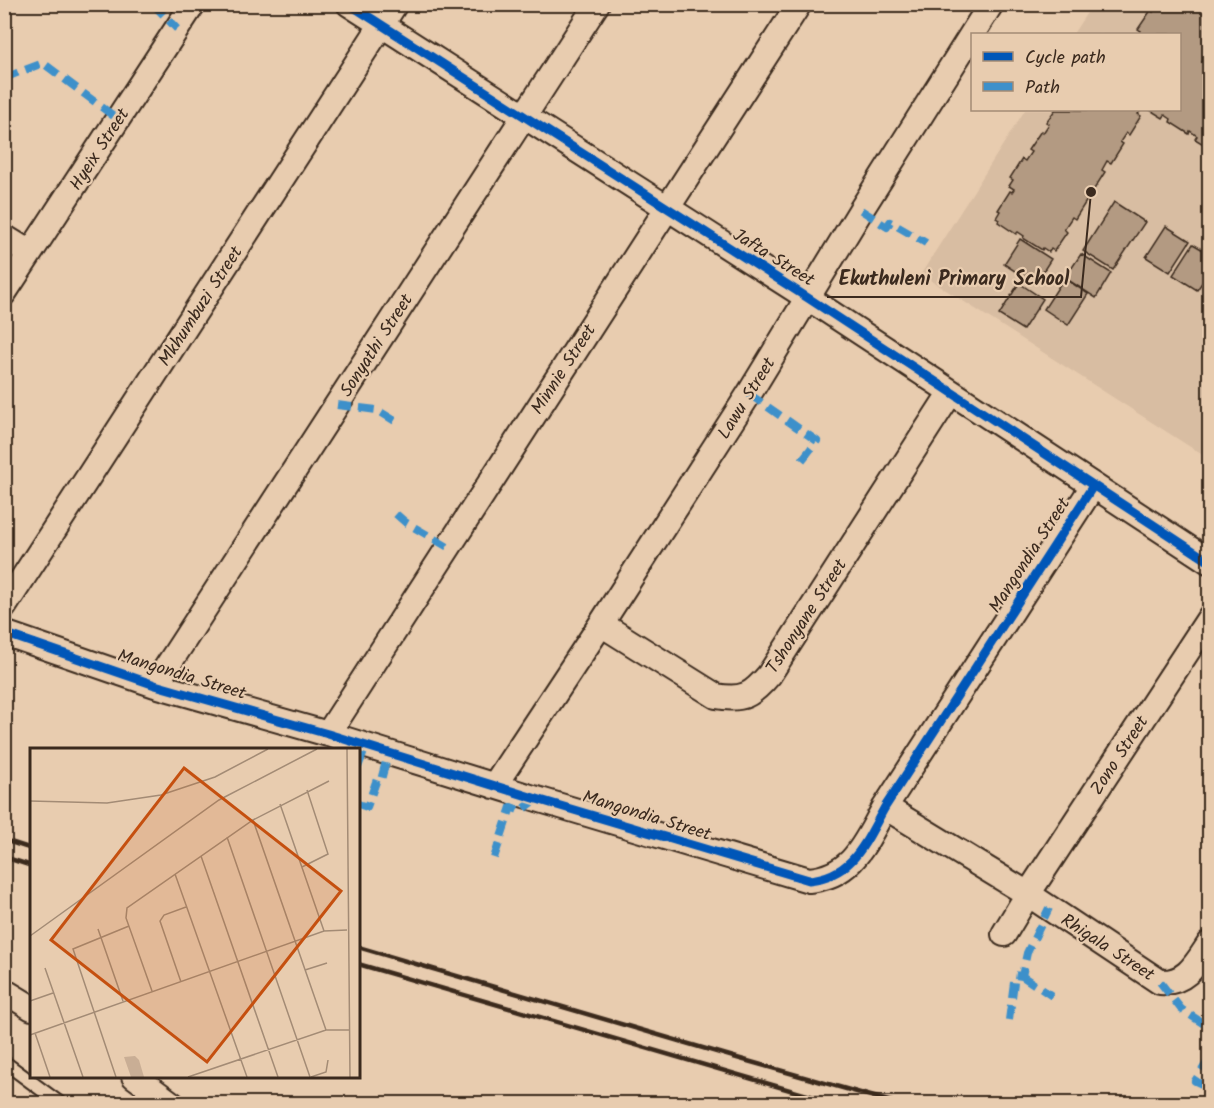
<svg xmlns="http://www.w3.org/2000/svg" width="1214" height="1108" font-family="Kalam,sans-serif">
	<rect width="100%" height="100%" fill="#e8ccaf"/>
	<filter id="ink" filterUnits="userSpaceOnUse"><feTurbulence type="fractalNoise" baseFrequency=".0167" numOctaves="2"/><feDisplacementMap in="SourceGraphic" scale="12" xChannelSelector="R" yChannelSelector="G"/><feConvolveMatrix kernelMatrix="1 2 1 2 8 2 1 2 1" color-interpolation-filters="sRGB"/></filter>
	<g filter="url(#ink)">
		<!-- built -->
		<path fill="#d8bda2" d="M1092,5H1209V459L921,274L1025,110H1180V34H1073Z"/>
		<!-- building -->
		<path fill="#b39a82" stroke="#3b2a1e" stroke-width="1.5" d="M1156,4H1210V51L1202,62L1210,69V148L1195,139L1197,136L1190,131L1189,134L1170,122L1171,119L1165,115L1163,118L1150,110H1180V34H1139L1141,31L1138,29L1151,10L1153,12L1157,5Z
			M1055,110H1141L1138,114L1141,116L1129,135L1126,133L1120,142L1123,144L1111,163L1107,161L1102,170L1105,172L1093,191L1090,189L1084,198L1087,200L1075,219L1072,217L1064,229L1067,232L1054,251L1051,249L1049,252L1043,248L1042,250L1023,238L1024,236L1018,232L1016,234L998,222L999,220L996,218L1000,211L998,210L1010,191L1012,192L1014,189L1009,186L1013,180L1010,178L1022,159L1025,161L1031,152L1028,150L1041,131L1043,133L1049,124L1046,122Z
			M1114,202L1145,222L1113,270L1083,251Z
			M1166,226L1190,241L1170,272L1146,257Z
			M1020,239L1051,259L1035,284L1004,264Z
			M1193,244L1210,254V271L1197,290L1173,275Z
			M1081,254L1111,273L1096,298L1065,278Z
			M1064,278L1088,294L1068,325L1044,309Z
			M1019,283L1043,299L1023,330L999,315Z"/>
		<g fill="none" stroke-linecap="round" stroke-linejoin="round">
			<defs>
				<path id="lane" d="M4,1062L61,1104"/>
				<path id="street" d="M349,4L808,298L1210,562
					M4,237L30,253
					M4,293L193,4
					M4,607L395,4
					M601,624L716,696C743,701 752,695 769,675L951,392
					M4,633L155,685L328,734L537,799L809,880C854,876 865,842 885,807L1093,486
					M155,685L597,4
					M328,734L799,4
					M494,786L601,624L749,394L861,210L991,4
					M885,807L1028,894L1160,982C1187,984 1197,962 1210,943
					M1004,934L1028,894L1210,617
					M4,991L32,1008
					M134,1076L172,1104"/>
			</defs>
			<!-- lane casing -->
			<use href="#lane" stroke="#3b2a1e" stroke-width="16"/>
			<!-- street casing -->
			<use href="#street" stroke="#3b2a1e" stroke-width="28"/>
			<!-- lane -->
			<use href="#lane" stroke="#e8ccaf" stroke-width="12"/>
			<!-- street -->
			<use href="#street" stroke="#e8ccaf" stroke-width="24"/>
			<!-- rail -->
			<path stroke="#3b2a1e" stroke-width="4.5" d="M4,840L32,849
				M4,857L32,866
				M358,947L737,1058L899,1104
				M358,964L838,1104"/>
			<!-- quiet -->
			<path stroke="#3e90ca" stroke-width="8" stroke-dasharray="15 8" stroke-linecap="butt" d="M153,4L177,29
				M4,78L43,63L119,120
				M4,148H5
				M861,210L887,227L890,222L926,243
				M749,394L817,441L802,460
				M337,405L377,410L400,424
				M396,514L405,522L448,547
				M358,767L366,747
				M358,804L367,807L377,779L381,780L388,754
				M494,858L511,807L521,811L537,799
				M1022,976L1052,996
				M1160,982L1181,1009L1210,1028
				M1009,1020L1015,975L1022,976L1027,953L1049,908
				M1210,1058L1195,1081L1210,1088"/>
			<defs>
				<path id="cycleway" d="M349,4L808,298L1210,562
					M4,633L155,685L328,734L537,799L809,880C854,876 865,842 885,807L1093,486"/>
			</defs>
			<!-- cycleway casing -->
			<use href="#cycleway" stroke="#e8ccaf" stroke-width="13"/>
			<!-- cycleway -->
			<use href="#cycleway" stroke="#0057b8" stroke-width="9"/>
		</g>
	</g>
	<g text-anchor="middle" stroke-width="4.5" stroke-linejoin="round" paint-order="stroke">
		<!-- street labels -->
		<g font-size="18" fill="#3b2a1e" stroke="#e8ccaf">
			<text transform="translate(99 149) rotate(-57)" y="6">Hyeix Street</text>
			<text transform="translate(774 257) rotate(32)" y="6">Jafta Street</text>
			<text transform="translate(200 306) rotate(-57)" y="6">Mkhumbuzi Street</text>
			<text transform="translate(376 345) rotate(-57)" y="6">Sonyathi Street</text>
			<text transform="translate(563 369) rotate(-57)" y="6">Minnie Street</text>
			<text transform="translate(746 398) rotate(-58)" y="6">Lawu Street</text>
			<text transform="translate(1029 555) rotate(-57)" y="6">Mangondia Street</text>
			<text transform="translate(806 616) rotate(-57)" y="6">Tshonyane Street</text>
			<text transform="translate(182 674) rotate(17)" y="6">Mangondia Street</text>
			<text transform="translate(1119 755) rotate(-57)" y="6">Zono Street</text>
			<text transform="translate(647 815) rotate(17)" y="6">Mangondia Street</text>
			<text transform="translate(1108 947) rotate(33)" y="6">Rhigala Street</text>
		</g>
	</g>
	<!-- overview -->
	<g transform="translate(30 748)">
		<rect width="330" height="330" fill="#e8ccaf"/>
		<path d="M105,308L109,312L114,329H101L94,309Z" fill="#c9ae95"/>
		<path fill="none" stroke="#a38b75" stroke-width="1.5" d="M317,1L320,329M0,53L77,55L131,47L185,29L238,1M250,56L294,183M223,72L296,282M197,89L280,329M171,108L248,329M272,119L298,106L277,42M145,126L217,329M68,181L93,253M0,188L189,52L287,1M15,220L53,329M275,222L297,215M151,234L130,173L134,167L156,159M122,243L96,170L97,160L223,72L299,33M0,253L23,245M5,285L20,329M0,287L294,183L317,182M86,329L43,201L99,178M158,329L296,282H319M281,329L296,324L298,312"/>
		<path fill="#c55010" fill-opacity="0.15" stroke="#c55010" stroke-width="3" d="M154,20L311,143L177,314L21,192Z"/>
		<rect width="330" height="330" fill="none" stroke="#3b2a1e" stroke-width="3"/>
	</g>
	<!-- callouts -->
	<path fill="none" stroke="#3b2a1e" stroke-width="2" d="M1091 192L1081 297H827"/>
	<circle fill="#3b2a1e" stroke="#e8ccaf" stroke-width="2" cx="1091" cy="192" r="6"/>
	<g font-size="20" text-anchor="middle" font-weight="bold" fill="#3b2a1e" stroke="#e8ccaf" stroke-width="4.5" stroke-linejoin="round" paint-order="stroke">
		<text x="954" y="285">Ekuthuleni Primary School</text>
	</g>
	<!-- margin -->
	<rect width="1214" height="1108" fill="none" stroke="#e8ccaf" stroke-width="24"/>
	<rect x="12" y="12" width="1190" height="1084" fill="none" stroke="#3b2a1e" stroke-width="2" filter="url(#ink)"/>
	<!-- legend -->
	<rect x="971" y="33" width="210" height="78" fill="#e8ccaf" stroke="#a38b75" stroke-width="1.5"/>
	<rect x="983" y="52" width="30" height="9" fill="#0057b8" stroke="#a38b75" stroke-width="1.5"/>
	<text x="1025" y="63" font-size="18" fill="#3b2a1e">Cycle path</text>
	<rect x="983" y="82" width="30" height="9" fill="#3e90ca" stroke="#a38b75" stroke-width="1.5"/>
	<text x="1025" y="93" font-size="18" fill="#3b2a1e">Path</text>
</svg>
